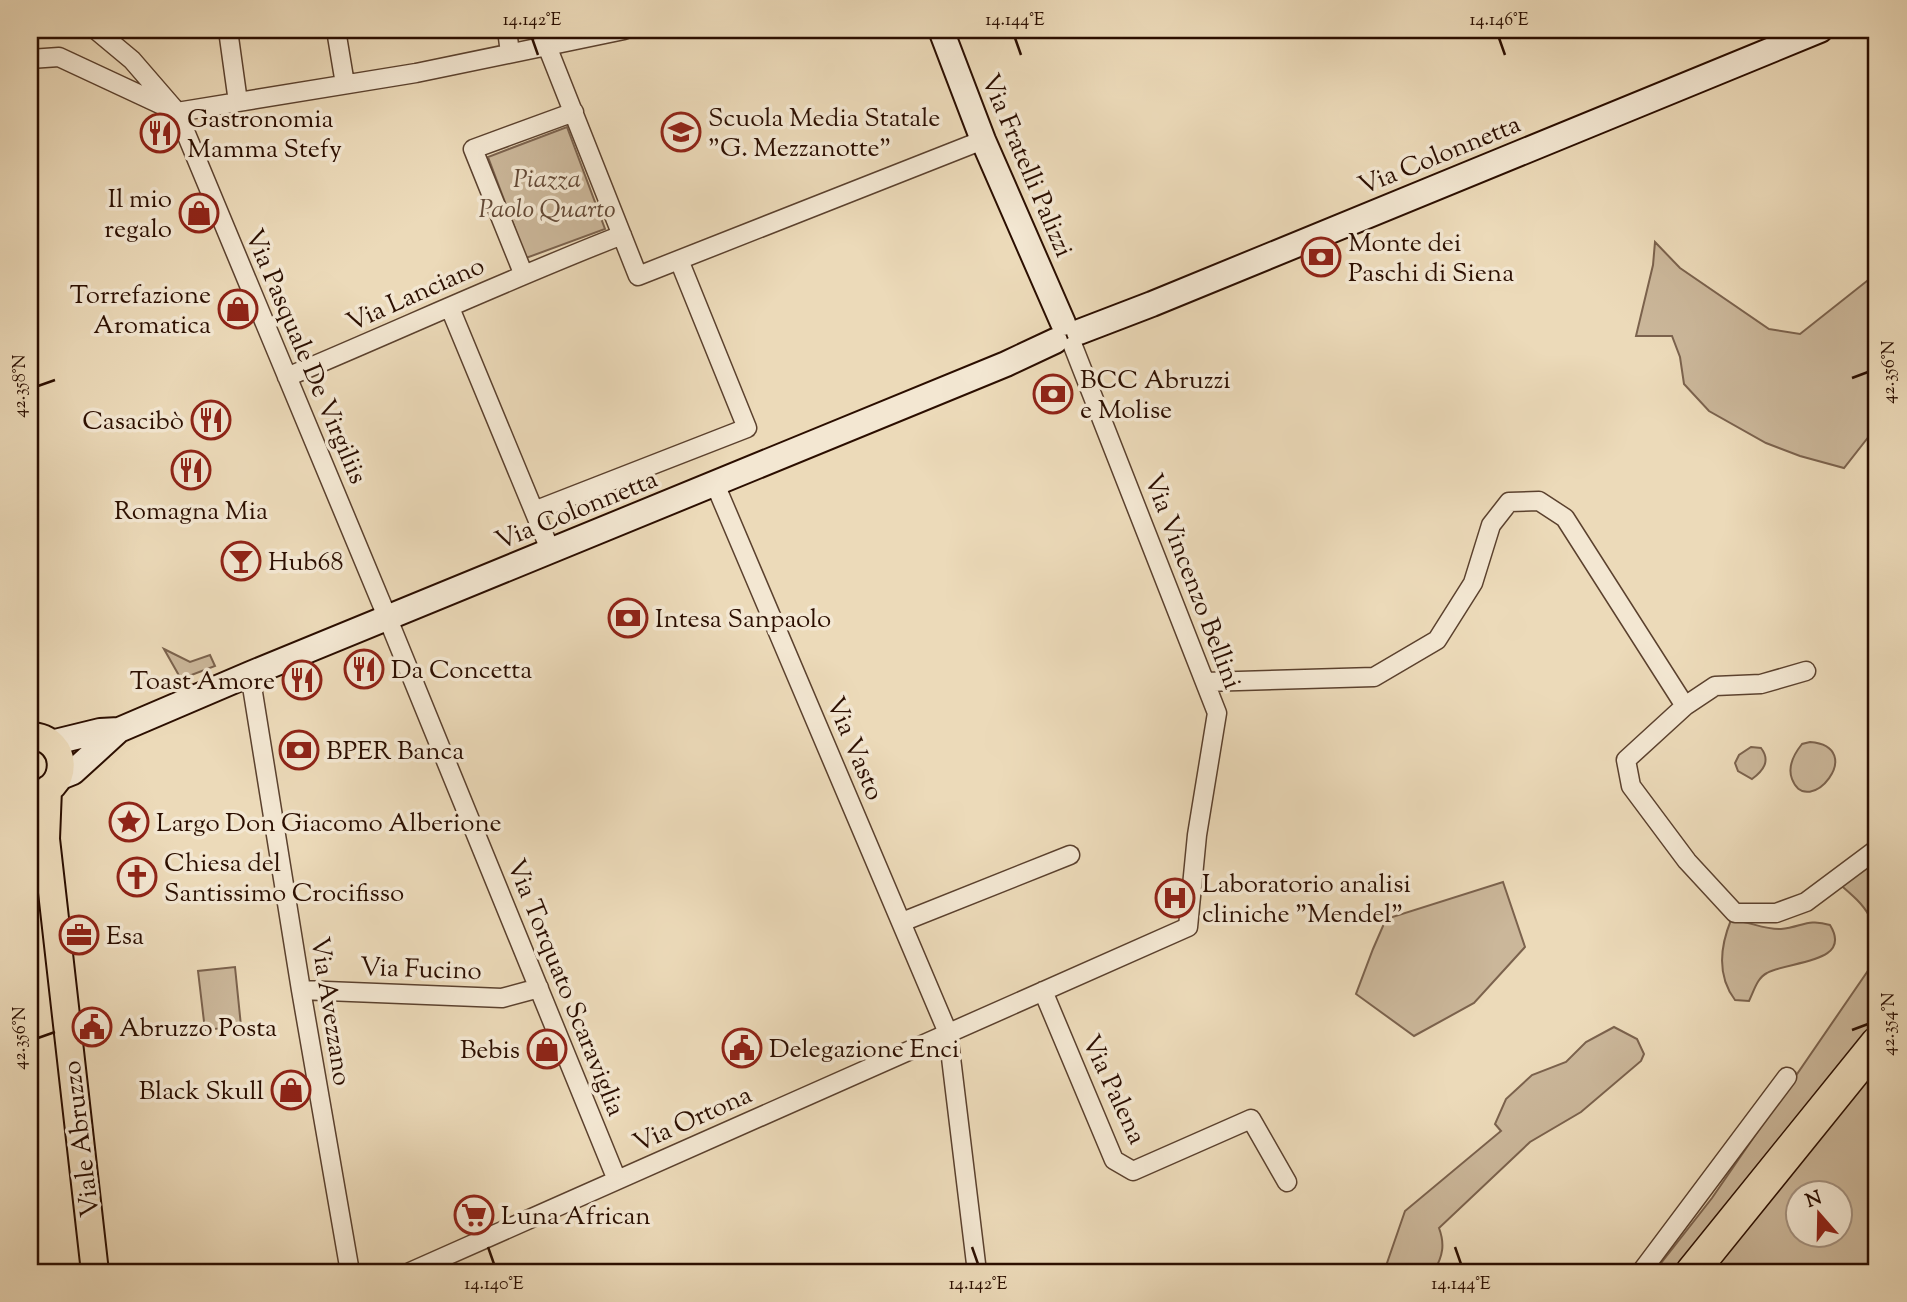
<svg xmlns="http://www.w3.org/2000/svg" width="1907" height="1302" font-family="'Sorts Mill Goudy',serif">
	<rect width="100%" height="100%" fill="#ecdab9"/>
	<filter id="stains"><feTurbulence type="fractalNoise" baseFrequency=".00286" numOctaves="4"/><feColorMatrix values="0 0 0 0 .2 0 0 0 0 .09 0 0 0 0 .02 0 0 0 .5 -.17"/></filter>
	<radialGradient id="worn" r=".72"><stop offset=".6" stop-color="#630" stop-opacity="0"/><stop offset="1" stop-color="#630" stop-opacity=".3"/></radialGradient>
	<!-- green -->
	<path fill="#cbb79a" stroke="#7b624d" stroke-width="2" fill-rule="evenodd" d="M567,127L605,229L526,258L488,157Z
		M1655,242L1680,268L1769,329L1800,334L1877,273V426L1844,468L1800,456L1766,443L1709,411L1684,384L1680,357L1672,336H1636L1653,265Z
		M164,649L190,662L210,655L215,666L181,679Z
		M1810,742C1869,747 1808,821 1792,779C1787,766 1794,754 1802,744Z
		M1751,747L1761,748C1771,761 1763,771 1752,779L1738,771L1735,763L1739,755Z
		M1877,856V1024L1677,1272H1664L1658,1267L1712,1198L1876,959C1875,916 1870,910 1837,882Z
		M1503,882L1525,947L1474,1003L1414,1036L1356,994L1373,949L1386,919Z
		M1731,920C1749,921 1764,930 1781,929C1802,927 1808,918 1830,925C1854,964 1787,961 1767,973C1757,978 1754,991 1749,1001L1735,1000C1717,976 1720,947 1731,920Z
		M235,967L241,1026L205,1030L198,971Z
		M1614,1027L1637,1039L1644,1054L1641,1061L1581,1112L1530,1142L1439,1228C1445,1244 1443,1256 1434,1271L1394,1272L1387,1263L1405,1211L1501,1131L1495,1124L1506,1099L1532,1075L1566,1062L1586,1042Z
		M1877,1060V1272H1705ZM1798,1194H1840V1236H1798Z"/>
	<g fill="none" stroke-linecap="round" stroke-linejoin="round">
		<defs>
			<path id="street" d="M96,30L132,60L177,112L388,619L617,1180
				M228,30L238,102
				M336,30L345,84
				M507,30L510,53
				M547,46L638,276L983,140
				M30,59L59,57L177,112L416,73L624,30
				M523,273L473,149L574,112
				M450,308L551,552
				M287,377C399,330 509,279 622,235
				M715,484L948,1033L977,1272
				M534,511L747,428L679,260
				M1806,671L1761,684L1715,686L1685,706L1626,760L1631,786L1687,861L1735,913H1776L1806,902L1877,849
				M250,674L301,990L350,1272
				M1205,682L1374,677L1437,640L1473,583L1491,525L1509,502L1539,501L1565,518L1685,706
				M902,922L1070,855
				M301,990L502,998L539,988
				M1043,991L1114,1160L1133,1171L1251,1119L1287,1182
				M410,1272L1188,927L1197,835L1217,713L1073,346
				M1641,1272L1787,1077"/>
			<path id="secondary" d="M941,30L983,140L1063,323
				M1079,332L1152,304L1820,30
				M51,743L100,731L119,730L250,674L1006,364L1055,341
				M58,778L73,772L119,730"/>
			<path id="primary" d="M30,736C71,737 71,793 30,795
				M48,789L46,839L95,1272"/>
			<path id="highway" d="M1692,1272L1877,1043"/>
		</defs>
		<!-- street casing -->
		<use href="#street" stroke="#5b412e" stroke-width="21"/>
		<!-- secondary casing -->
		<use href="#secondary" stroke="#2b0e00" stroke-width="28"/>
		<!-- primary casing -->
		<use href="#primary" stroke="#2b0e00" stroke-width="30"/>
		<!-- highway casing -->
		<use href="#highway" stroke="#2b0e00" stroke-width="35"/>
		<!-- street -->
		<use href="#street" stroke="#f3e7d2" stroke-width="18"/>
		<!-- secondary -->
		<use href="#secondary" stroke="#f3e7d2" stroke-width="24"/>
		<!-- primary -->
		<use href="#primary" stroke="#ecdab9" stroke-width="26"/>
		<!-- highway -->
		<use href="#highway" stroke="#ecdab9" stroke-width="32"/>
	</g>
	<!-- ticks -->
	<path fill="none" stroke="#2b0e00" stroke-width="2.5" d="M532,38L538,55M1015,38L1021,55M1499,38L1505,55M1852,378L1868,372M38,386L55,380M1852,1030L1868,1024M38,1038L55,1032M488,1247L494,1264M972,1247L978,1264M1455,1247L1461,1264"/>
	<!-- icons -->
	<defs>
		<symbol id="school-ring" viewBox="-11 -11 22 22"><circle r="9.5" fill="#f3e7d2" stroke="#8f2418" stroke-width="1.5"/><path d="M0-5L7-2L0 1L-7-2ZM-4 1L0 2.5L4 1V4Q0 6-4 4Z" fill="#8f2418"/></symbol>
		<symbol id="restaurant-ring" viewBox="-11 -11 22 22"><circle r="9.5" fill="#f3e7d2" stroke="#8f2418" stroke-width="1.5"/><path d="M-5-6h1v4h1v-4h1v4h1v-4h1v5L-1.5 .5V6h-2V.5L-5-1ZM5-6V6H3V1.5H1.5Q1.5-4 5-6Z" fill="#8f2418"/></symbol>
		<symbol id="shop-ring" viewBox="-11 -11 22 22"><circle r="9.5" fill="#f3e7d2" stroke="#8f2418" stroke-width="1.5"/><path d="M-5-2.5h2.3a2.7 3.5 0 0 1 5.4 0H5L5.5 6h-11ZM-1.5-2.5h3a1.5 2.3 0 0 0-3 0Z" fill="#8f2418"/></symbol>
		<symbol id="bank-ring" viewBox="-11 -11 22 22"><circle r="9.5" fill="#f3e7d2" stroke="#8f2418" stroke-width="1.5"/><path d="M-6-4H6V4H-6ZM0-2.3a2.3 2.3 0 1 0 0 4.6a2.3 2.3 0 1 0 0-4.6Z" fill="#8f2418"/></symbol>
		<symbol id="bar-ring" viewBox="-11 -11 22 22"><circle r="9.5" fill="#f3e7d2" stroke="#8f2418" stroke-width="1.5"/><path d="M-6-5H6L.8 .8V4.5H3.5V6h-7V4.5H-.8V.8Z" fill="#8f2418"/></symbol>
		<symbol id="sight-ring" viewBox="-11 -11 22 22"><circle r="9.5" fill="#f3e7d2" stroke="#8f2418" stroke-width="1.5"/><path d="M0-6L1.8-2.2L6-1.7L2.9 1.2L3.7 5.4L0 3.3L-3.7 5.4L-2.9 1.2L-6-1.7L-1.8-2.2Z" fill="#8f2418"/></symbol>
		<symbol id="church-ring" viewBox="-11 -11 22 22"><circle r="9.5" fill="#f3e7d2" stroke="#8f2418" stroke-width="1.5"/><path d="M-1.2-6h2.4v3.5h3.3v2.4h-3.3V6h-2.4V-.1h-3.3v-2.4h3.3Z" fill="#8f2418"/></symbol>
		<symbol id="hospital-ring" viewBox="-11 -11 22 22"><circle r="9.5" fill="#f3e7d2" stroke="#8f2418" stroke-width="1.5"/><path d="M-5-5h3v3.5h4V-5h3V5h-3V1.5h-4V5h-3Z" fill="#8f2418"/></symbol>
		<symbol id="office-ring" viewBox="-11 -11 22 22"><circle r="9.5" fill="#f3e7d2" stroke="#8f2418" stroke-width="1.5"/><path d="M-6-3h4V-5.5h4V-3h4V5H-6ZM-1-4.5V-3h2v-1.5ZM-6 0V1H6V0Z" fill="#8f2418"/></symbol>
		<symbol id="civic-ring" viewBox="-11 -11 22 22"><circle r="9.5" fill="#f3e7d2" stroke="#8f2418" stroke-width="1.5"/><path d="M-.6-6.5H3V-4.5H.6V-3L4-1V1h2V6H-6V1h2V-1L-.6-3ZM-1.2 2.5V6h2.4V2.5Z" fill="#8f2418"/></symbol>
		<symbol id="supermarket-ring" viewBox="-11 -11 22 22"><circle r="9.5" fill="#f3e7d2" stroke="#8f2418" stroke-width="1.5"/><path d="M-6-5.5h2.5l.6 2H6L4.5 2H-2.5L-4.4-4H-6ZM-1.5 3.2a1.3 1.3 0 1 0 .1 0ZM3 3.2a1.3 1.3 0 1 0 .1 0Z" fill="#8f2418"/></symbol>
	</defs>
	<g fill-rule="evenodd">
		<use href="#school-ring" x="659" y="110" width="44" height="44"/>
		<use href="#restaurant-ring" x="138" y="111" width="44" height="44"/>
		<use href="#shop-ring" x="177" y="191" width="44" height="44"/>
		<use href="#bank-ring" x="1299" y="235" width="44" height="44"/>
		<use href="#shop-ring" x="216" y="287" width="44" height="44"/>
		<use href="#bank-ring" x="1031" y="372" width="44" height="44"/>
		<use href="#restaurant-ring" x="189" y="398" width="44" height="44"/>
		<use href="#restaurant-ring" x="169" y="448" width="44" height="44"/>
		<use href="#bar-ring" x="219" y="539" width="44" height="44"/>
		<use href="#bank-ring" x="606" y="596" width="44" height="44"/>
		<use href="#restaurant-ring" x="342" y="647" width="44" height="44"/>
		<use href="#restaurant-ring" x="280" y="658" width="44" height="44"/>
		<use href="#bank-ring" x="277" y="728" width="44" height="44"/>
		<use href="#sight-ring" x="107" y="800" width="44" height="44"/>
		<use href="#church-ring" x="115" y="855" width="44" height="44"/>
		<use href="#hospital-ring" x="1153" y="876" width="44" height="44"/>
		<use href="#office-ring" x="57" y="913" width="44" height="44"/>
		<use href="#civic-ring" x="70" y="1005" width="44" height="44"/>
		<use href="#civic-ring" x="720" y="1026" width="44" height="44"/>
		<use href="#shop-ring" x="525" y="1027" width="44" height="44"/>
		<use href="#shop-ring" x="269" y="1068" width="44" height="44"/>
		<use href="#supermarket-ring" x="452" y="1193" width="44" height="44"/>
	</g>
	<g text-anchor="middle" stroke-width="7" stroke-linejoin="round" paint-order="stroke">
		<!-- poi labels -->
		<g font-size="26" fill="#2b0e00" stroke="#f3e7d2" text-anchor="start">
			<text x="708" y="126">Scuola Media Statale<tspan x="708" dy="30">"G. Mezzanotte"</tspan></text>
			<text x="187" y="127">Gastronomia<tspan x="187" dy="30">Mamma Stefy</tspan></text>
			<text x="172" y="207" text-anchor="end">Il mio<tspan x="172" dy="30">regalo</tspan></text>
			<text x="1348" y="251">Monte dei<tspan x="1348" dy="30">Paschi di Siena</tspan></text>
			<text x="211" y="303" text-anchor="end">Torrefazione<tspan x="211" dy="30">Aromatica</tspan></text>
			<text x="1080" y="388">BCC Abruzzi<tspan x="1080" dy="30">e Molise</tspan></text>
			<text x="184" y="429" text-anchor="end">Casacibò</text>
			<text x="191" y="519" text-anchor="middle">Romagna Mia</text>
			<text x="268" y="570">Hub68</text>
			<text x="655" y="627">Intesa Sanpaolo</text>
			<text x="391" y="678">Da Concetta</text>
			<text x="275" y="689" text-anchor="end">Toast Amore</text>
			<text x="326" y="759">BPER Banca</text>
			<text x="156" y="831">Largo Don Giacomo Alberione</text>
			<text x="164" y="871">Chiesa del<tspan x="164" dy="30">Santissimo Crocifisso</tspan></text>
			<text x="1202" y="892">Laboratorio analisi<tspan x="1202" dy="30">cliniche "Mendel"</tspan></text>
			<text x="106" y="944">Esa</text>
			<text x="119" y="1036">Abruzzo Posta</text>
			<text x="769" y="1057">Delegazione Enci</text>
			<text x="520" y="1058" text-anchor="end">Bebis</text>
			<text x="264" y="1099" text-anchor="end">Black Skull</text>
			<text x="501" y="1224">Luna African</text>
		</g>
		<!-- street labels -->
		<g font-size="26" fill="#2b0e00" stroke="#f3e7d2">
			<text transform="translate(1439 154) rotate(-22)" y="9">Via Colonnetta</text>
			<text transform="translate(1028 165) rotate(67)" y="9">Via Fratelli Palizzi</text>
			<text transform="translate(415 293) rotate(-24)" y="9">Via Lanciano</text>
			<text transform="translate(307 356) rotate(67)" y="9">Via Pasquale De Virgiliis</text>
			<text transform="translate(576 509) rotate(-22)" y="9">Via Colonnetta</text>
			<text transform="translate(1194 581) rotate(69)" y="9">Via Vincenzo Bellini</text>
			<text transform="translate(856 748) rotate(67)" y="9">Via Vasto</text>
			<text transform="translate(421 968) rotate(2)" y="9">Via Fucino</text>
			<text transform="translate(567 987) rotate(68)" y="9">Via Torquato Scaraviglia</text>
			<text transform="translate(332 1011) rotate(81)" y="9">Via Avezzano</text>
			<text transform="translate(1115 1089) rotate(65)" y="9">Via Palena</text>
			<text transform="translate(692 1118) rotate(-24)" y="9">Via Ortona</text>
			<text transform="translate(80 1139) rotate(-97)" y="9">Viale Abruzzo</text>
		</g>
		<!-- park labels -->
		<g font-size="26" font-style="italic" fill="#634936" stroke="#f3e7d2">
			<text x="547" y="187">Piazza<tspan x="547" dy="30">Paolo Quarto</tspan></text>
		</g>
	</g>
	<!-- margin -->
	<rect width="1907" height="1302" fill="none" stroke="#ecdab9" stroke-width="77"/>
	<!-- north arrow -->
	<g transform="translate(1819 1214) rotate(340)"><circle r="33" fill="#f3e7d2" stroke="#a3907e" stroke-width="2"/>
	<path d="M0-5L12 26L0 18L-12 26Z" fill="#8f2418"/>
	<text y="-10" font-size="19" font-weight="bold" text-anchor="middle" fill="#2b0e00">N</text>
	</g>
	<rect x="38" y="38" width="1830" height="1226" fill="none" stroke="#2b0e00" stroke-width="2.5"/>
	<g font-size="18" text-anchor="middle" fill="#2b0e00">
		<text x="532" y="25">14.142°E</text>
		<text x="1015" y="25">14.144°E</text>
		<text x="1499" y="25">14.146°E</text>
		<text transform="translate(1888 372) rotate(-90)" y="6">42.356°N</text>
		<text transform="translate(19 386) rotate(-90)" y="6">42.358°N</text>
		<text transform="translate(1888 1024) rotate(-90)" y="6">42.354°N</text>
		<text transform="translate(19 1038) rotate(-90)" y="6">42.356°N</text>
		<text x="494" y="1289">14.140°E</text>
		<text x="978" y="1289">14.142°E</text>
		<text x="1461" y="1289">14.144°E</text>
	</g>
	<rect width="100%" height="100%" filter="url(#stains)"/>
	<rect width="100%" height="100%" fill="url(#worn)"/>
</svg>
